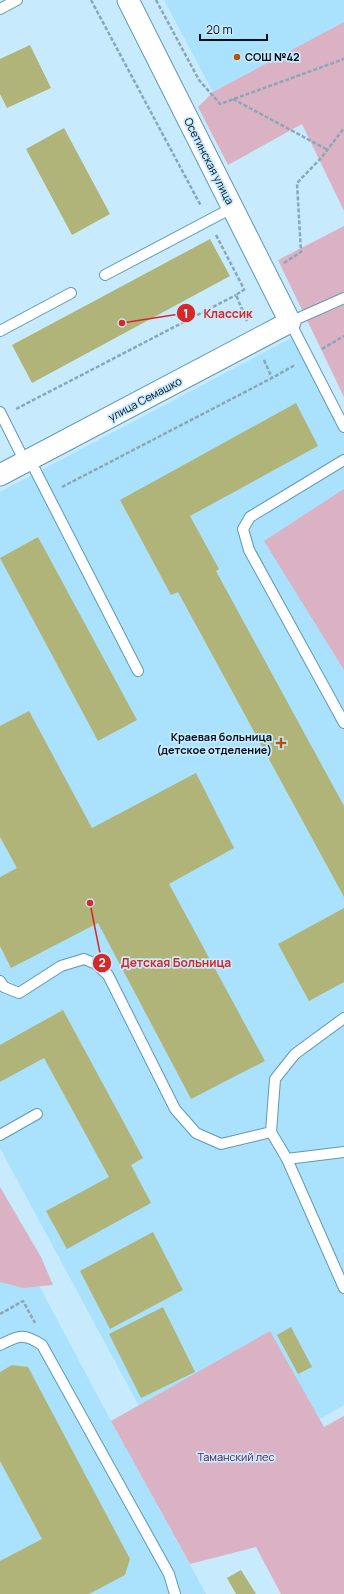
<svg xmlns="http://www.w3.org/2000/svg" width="344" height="1594" font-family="Manrope,sans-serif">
	<rect width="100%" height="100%" fill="#c7eafd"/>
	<!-- built -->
	<path fill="#aae1fc" d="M164,0H344V22L213,92Z
		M297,335L344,423V1405L316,1421L139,1406L0,1148V492Z
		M0,1212L111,1421L206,1594H0Z"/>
	<!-- green -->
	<path fill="#dbb2c4" d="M344,22V211L302,124L228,165L198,107L213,92Z
		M344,226V397L278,260Z
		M344,489V670L264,541Z
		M0,1187L41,1257L53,1285L23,1288L0,1282Z
		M270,1331L324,1427L344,1416V1594H281L256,1547L190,1564L111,1421Z"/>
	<!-- building -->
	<path fill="#b1b478" d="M30,45L51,88L7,108L0,94V59Z
		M64,128L110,214L72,235L26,149Z
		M210,239L230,276L32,383L12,345Z
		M296,403L318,446L190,516L219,569L216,571L344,806V897L178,592L171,595L120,500Z
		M38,537L137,720L98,741L0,558Z
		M29,711L92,828L196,773L234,848L169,884L265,1061L191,1099L98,923L11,968L0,946V877L17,868L0,837V726Z
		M344,908V982L309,1001L278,944Z
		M63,1010L143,1158L131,1165L151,1203L67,1249L46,1211L109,1177L44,1058L0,1082V1045Z
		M153,1232L183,1290L110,1329L80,1271Z
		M163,1307L195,1372L141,1398L109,1334Z
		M291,1327L312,1367L298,1374L277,1335Z
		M12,1365L28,1367L130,1559L125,1575L89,1594H0V1561L42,1539L0,1461V1372Z
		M241,1570L256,1594H236L227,1578Z"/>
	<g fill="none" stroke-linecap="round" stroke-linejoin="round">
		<defs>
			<path id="lane" d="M0,9L17,0
				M105,275L232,208
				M344,298L290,322L344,427
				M0,331L71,293
				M0,412L25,462
				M30,460L138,671
				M344,460L250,517L243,529L249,550L344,723
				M0,981L4,987L19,993L61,966L84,959L96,964L108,975L175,1109L196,1133L221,1144L271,1132L275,1079L295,1054L344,1018
				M271,1132L287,1159L344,1288
				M0,1135L37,1114
				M287,1159L344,1152
				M0,1345C19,1335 24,1333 42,1345L169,1574L175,1594"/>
			<path id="street" d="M0,475L290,322L128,0"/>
		</defs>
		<!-- lane casing -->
		<use href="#lane" stroke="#5e99b6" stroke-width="12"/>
		<!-- street casing -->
		<use href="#street" stroke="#5e99b6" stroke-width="23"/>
		<!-- path -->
		<path stroke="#8aa7b8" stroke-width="2.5" stroke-dasharray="4 2" stroke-linecap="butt" d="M91,0L201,206
			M156,0L199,80L220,104L344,59
			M233,99L328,150
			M216,235L244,289
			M284,263L301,252L297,183L322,157L344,128
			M245,289L236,295L247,321
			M322,349L344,336
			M264,360L272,378
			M16,409L236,295
			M62,487L272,378L295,365
			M0,1314L23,1301L35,1323"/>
		<!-- lane -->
		<use href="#lane" stroke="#fff" stroke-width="10"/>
		<!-- street -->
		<use href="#street" stroke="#fff" stroke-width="21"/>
	</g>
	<!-- markers -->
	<g fill="#b45507" stroke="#c7eafd" stroke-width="1.5">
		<circle cx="237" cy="57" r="4"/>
		<path d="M279 737h4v4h4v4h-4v4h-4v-4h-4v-4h4z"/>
	</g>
	<g text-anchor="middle" stroke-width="3.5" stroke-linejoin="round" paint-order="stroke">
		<!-- poi labels -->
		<g font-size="11" font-weight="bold" fill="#000f1a" stroke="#c7eafd" text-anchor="start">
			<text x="245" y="61">СОШ №42</text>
			<text x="272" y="741" text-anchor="end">Краевая больница<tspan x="272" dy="13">(детское отделение)</tspan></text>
		</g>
		<!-- street labels -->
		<g font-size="11" fill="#000f1a" stroke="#c7eafd">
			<text transform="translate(209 161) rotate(63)" y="4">Осетинская улица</text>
			<text transform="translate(145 399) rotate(-28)" y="4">улица Семашко</text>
		</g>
		<!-- park labels -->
		<g font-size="11" fill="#5d163e" stroke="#c7eafd">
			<text x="236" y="1461">Таманский лес</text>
		</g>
	</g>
	<!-- callouts -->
	<path fill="none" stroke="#d62828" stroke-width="1.5" d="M122 323L186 313M90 903L102 963"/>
	<g fill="#d62828" stroke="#c7eafd" stroke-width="1.5">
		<circle cx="122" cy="323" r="4"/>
		<circle cx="90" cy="903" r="4"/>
		<circle cx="186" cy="313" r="10"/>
		<circle cx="102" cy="963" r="10"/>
	</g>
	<g font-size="12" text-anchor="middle" font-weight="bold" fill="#fff">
		<text x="186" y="318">1</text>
		<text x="102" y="967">2</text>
	</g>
	<g font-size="12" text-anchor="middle" font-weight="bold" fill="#d62828" stroke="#c7eafd" stroke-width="3.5" stroke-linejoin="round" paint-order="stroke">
		<text x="228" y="318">Классик</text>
		<text x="176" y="967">Детская Больница</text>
	</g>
	<!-- scale -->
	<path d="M200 34v6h67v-6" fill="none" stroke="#000f1a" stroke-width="2"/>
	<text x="206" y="34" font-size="12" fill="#000f1a" stroke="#c7eafd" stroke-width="3" paint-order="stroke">20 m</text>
</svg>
